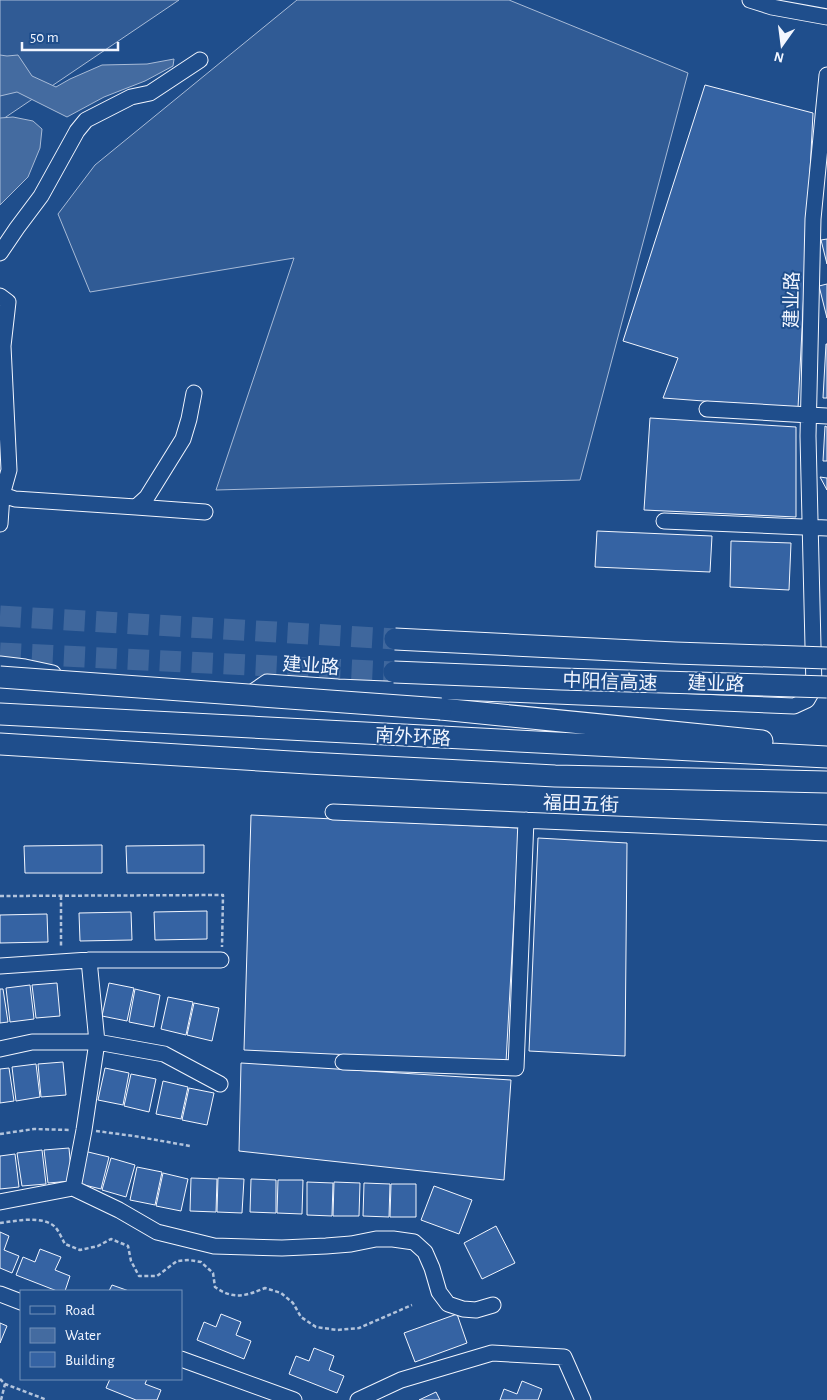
<svg xmlns="http://www.w3.org/2000/svg" width="827" height="1400" font-family="'Alegreya Sans','Noto Sans SC',sans-serif">
	<rect width="100%" height="100%" fill="#1f4e8c"/>
	<!-- built -->
	<path fill="#305b95" stroke="#a8bbd7" d="M0,0H179L0,121Z
		M297,0H509L688,73L580,480L216,490L294,258L90,292L58,214L95,165Z"/>
	<!-- water -->
	<path fill="#446ba0" stroke="#a8bbd7" d="M0,55L7,56L18,55L32,76L56,87L70,79L102,65L147,64L174,59L173,66L145,81L104,97L67,117L17,92L0,96Z
		M13,117L33,121L42,129L40,148L28,177L0,205V118Z"/>
	<!-- building -->
	<path fill="#3563a3" stroke="#f2f6ff" d="M705,85L813,113L798,408L663,398L678,358L623,341Z
		M827,239V264L821,240Z
		M827,284V318L819,286Z
		M826,344H827V398H823Z
		M650,418L796,427V517L644,510Z
		M825,426L827,427V461H823Z
		M820,477L827,478V490Z
		M597,531L712,536L710,572L595,567Z
		M731,541L791,543L789,590L730,587Z
		M251,815L519,828L506,1062L244,1050Z
		M538,838L627,843L625,1056L529,1051Z
		M102,845V873H25L24,846Z
		M204,845V873H127L126,846Z
		M207,911V939L155,940L154,912Z
		M131,912L132,940L80,941L79,913Z
		M47,914L48,942L0,943V915Z
		M57,983L60,1016L36,1018L32,985Z
		M109,983L134,988L127,1021L102,1016Z
		M30,985L34,1019L10,1022L6,988Z
		M0,989H3L8,1022L0,1023Z
		M135,989L160,995L154,1027L129,1022Z
		M168,997L193,1002L186,1035L161,1029Z
		M194,1003L219,1008L212,1041L187,1035Z
		M63,1062L66,1095L41,1097L38,1064Z
		M241,1063L511,1080L504,1180L239,1151Z
		M36,1064L40,1097L16,1101L12,1067Z
		M9,1068L14,1101L0,1103V1069Z
		M105,1068L129,1073L123,1105L98,1100Z
		M131,1074L156,1079L149,1112L124,1106Z
		M163,1081L188,1087L181,1119L156,1114Z
		M189,1088L214,1093L207,1125L182,1120Z
		M69,1148L72,1181L48,1183L44,1150Z
		M42,1150L46,1184L22,1186L17,1153Z
		M84,1151L109,1157L101,1189L76,1183Z
		M15,1154L19,1187L0,1189V1156Z
		M111,1158L135,1165L126,1197L102,1190Z
		M137,1167L162,1172L155,1205L130,1200Z
		M163,1173L188,1179L181,1211L156,1206Z
		M191,1178L217,1179L216,1212L190,1211Z
		M218,1178L244,1179L242,1213L217,1212Z
		M251,1179L276,1180V1213L250,1212Z
		M278,1180H303L302,1214L277,1213Z
		M307,1182L333,1183L332,1216L307,1215Z
		M334,1182L360,1183L359,1216H333Z
		M364,1183L390,1184L389,1217L363,1216Z
		M391,1184H416V1217H390Z
		M434,1186L472,1200L459,1234L421,1220Z
		M496,1226L515,1263L482,1279L464,1243Z
		M0,1232L9,1236L4,1250L19,1256L12,1273L0,1268Z
		M40,1249L61,1257L55,1270L70,1276L65,1291H57L16,1275L23,1257L35,1262Z
		M112,1285L129,1291H109Z
		M221,1314L241,1322L236,1335L251,1341L244,1359L197,1340L204,1322L216,1327Z
		M457,1314L467,1343L415,1362L404,1333Z
		M0,1323L7,1326L0,1343Z
		M314,1348L334,1356L329,1370L344,1376L337,1393L289,1374L296,1356L309,1361Z
		M110,1379H147L145,1384L161,1390L157,1400H136L106,1388Z
		M522,1381L542,1389L538,1400H500L504,1389L517,1394Z
		M436,1392L440,1400H419Z"/>
	<g fill="none" stroke-linecap="round" stroke-linejoin="round">
		<!-- highway-tunnel -->
		<path stroke="#3f679d" stroke-width="21" stroke-dasharray="21 11" stroke-linecap="butt" d="M0,616L395,639
			M0,653L394,672"/>
		<defs>
			<path id="minor" d="M750,0L772,7L827,17
				M0,253L17,228L41,196L77,131L86,120L131,97L150,93L200,60
				M0,296L8,302L3,346L9,470L2,495L0,524
				M707,409L827,416
				M0,494L15,499L136,507L147,497L183,439L189,419L194,393
				M136,507L205,512
				M664,521L827,528
				M0,664L25,667L53,673
				M244,694L251,693L267,682L338,687L794,706L807,700L814,688L808,436L813,219L827,75
				M333,812L827,833
				M0,966L89,960H221
				M0,1049L32,1042H97L164,1054L220,1084
				M343,1062L516,1068L526,820
				M73,1188L84,1130L97,1042L89,960
				M0,1202L73,1188L119,1210L157,1232L214,1246L282,1248L326,1246L351,1244L376,1239H393L414,1242L425,1252L432,1268L439,1292L448,1304L463,1309L476,1310L493,1305
				M0,1294L21,1302
				M181,1359L294,1400
				M358,1400L401,1380L492,1353L564,1357L583,1400"/>
			<path id="highway" d="M441,709L762,741
				M0,714L827,757
				M0,744L308,763L555,776L827,782"/>
		</defs>
		<!-- minor casing -->
		<use href="#minor" stroke="#f2f6ff" stroke-width="17"/>
		<!-- highway casing -->
		<use href="#highway" stroke="#f2f6ff" stroke-width="23"/>
		<!-- path -->
		<path stroke="#b3c4dc" stroke-width="2.5" stroke-dasharray="4 2.5" stroke-linecap="butt" d="M0,896L223,895L222,947
			M61,896V948
			M96,1131L134,1136L190,1146
			M0,1134L34,1129L71,1130
			M0,1223C15,1221 43,1215 55,1227C59,1231 62,1239 65,1244L80,1250L98,1246L111,1239L128,1246L131,1261L139,1276H157L177,1261L189,1260L201,1262L213,1273L215,1287C233,1300 246,1296 265,1288L281,1293L293,1303L301,1317L316,1327L337,1330L359,1328L412,1305
			M0,1379L5,1384L47,1400
			M1,1400L5,1384"/>
		<!-- minor -->
		<use href="#minor" stroke="#1f4e8c" stroke-width="15"/>
		<!-- highway -->
		<use href="#highway" stroke="#1f4e8c" stroke-width="21"/>
		<defs>
			<path id="highway-bridge" d="M395,639L675,653L827,658
				M394,672L561,679L827,687
				M0,677L441,709"/>
		</defs>
		<!-- highway-bridge casing -->
		<use href="#highway-bridge" stroke="#f2f6ff" stroke-width="23" stroke-linecap="butt"/>
		<!-- highway-bridge -->
		<use href="#highway-bridge" stroke="#1f4e8c" stroke-width="21"/>
	</g>
	<g text-anchor="middle" stroke-width="4" stroke-linejoin="round" paint-order="stroke">
		<!-- street labels -->
		<g font-size="19" fill="#f2f6ff" stroke="#1f4e8c">
			<text transform="translate(791 300) rotate(-89)" y="7">建业路</text>
			<text transform="translate(311 665) rotate(4)" y="7">建业路</text>
			<text transform="translate(610 681) rotate(2)" y="7">中阳信高速</text>
			<text transform="translate(716 683) rotate(2)" y="7">建业路</text>
			<text transform="translate(413 736) rotate(3)" y="7">南外环路</text>
			<text transform="translate(581 803) rotate(2)" y="7">福田五街</text>
		</g>
	</g>
	<!-- legend -->
	<rect x="20" y="1290" width="162" height="90" fill="#1f4e8c" stroke="#7391ba"/>
	<rect x="30" y="1306" width="25" height="8" fill="#1f4e8c" stroke="#7391ba"/>
	<text x="65" y="1315" font-size="15" fill="#f2f6ff">Road</text>
	<rect x="30" y="1328" width="25" height="15" fill="#446ba0" stroke="#7391ba"/>
	<text x="65" y="1340" font-size="15" fill="#f2f6ff">Water</text>
	<rect x="30" y="1352" width="25" height="15" fill="#3563a3" stroke="#7391ba"/>
	<text x="65" y="1365" font-size="15" fill="#f2f6ff">Building</text>
	<!-- north arrow -->
	<g transform="translate(782 45) rotate(194)" stroke="#1f4e8c" stroke-width="4" paint-order="stroke">
	<path d="M0-4L9 19L0 12L-9 19Z" fill="#f2f6ff"/>
	<text y="-8" font-size="14" font-weight="bold" text-anchor="middle" fill="#f2f6ff">N</text>
	</g>
	<!-- scale -->
	<path d="M22 42v8h96v-8" fill="none" stroke="#f2f6ff" stroke-width="2.5"/>
	<text x="30" y="42" font-size="15" fill="#f2f6ff" stroke="#1f4e8c" stroke-width="4" paint-order="stroke">50 m</text>
</svg>
